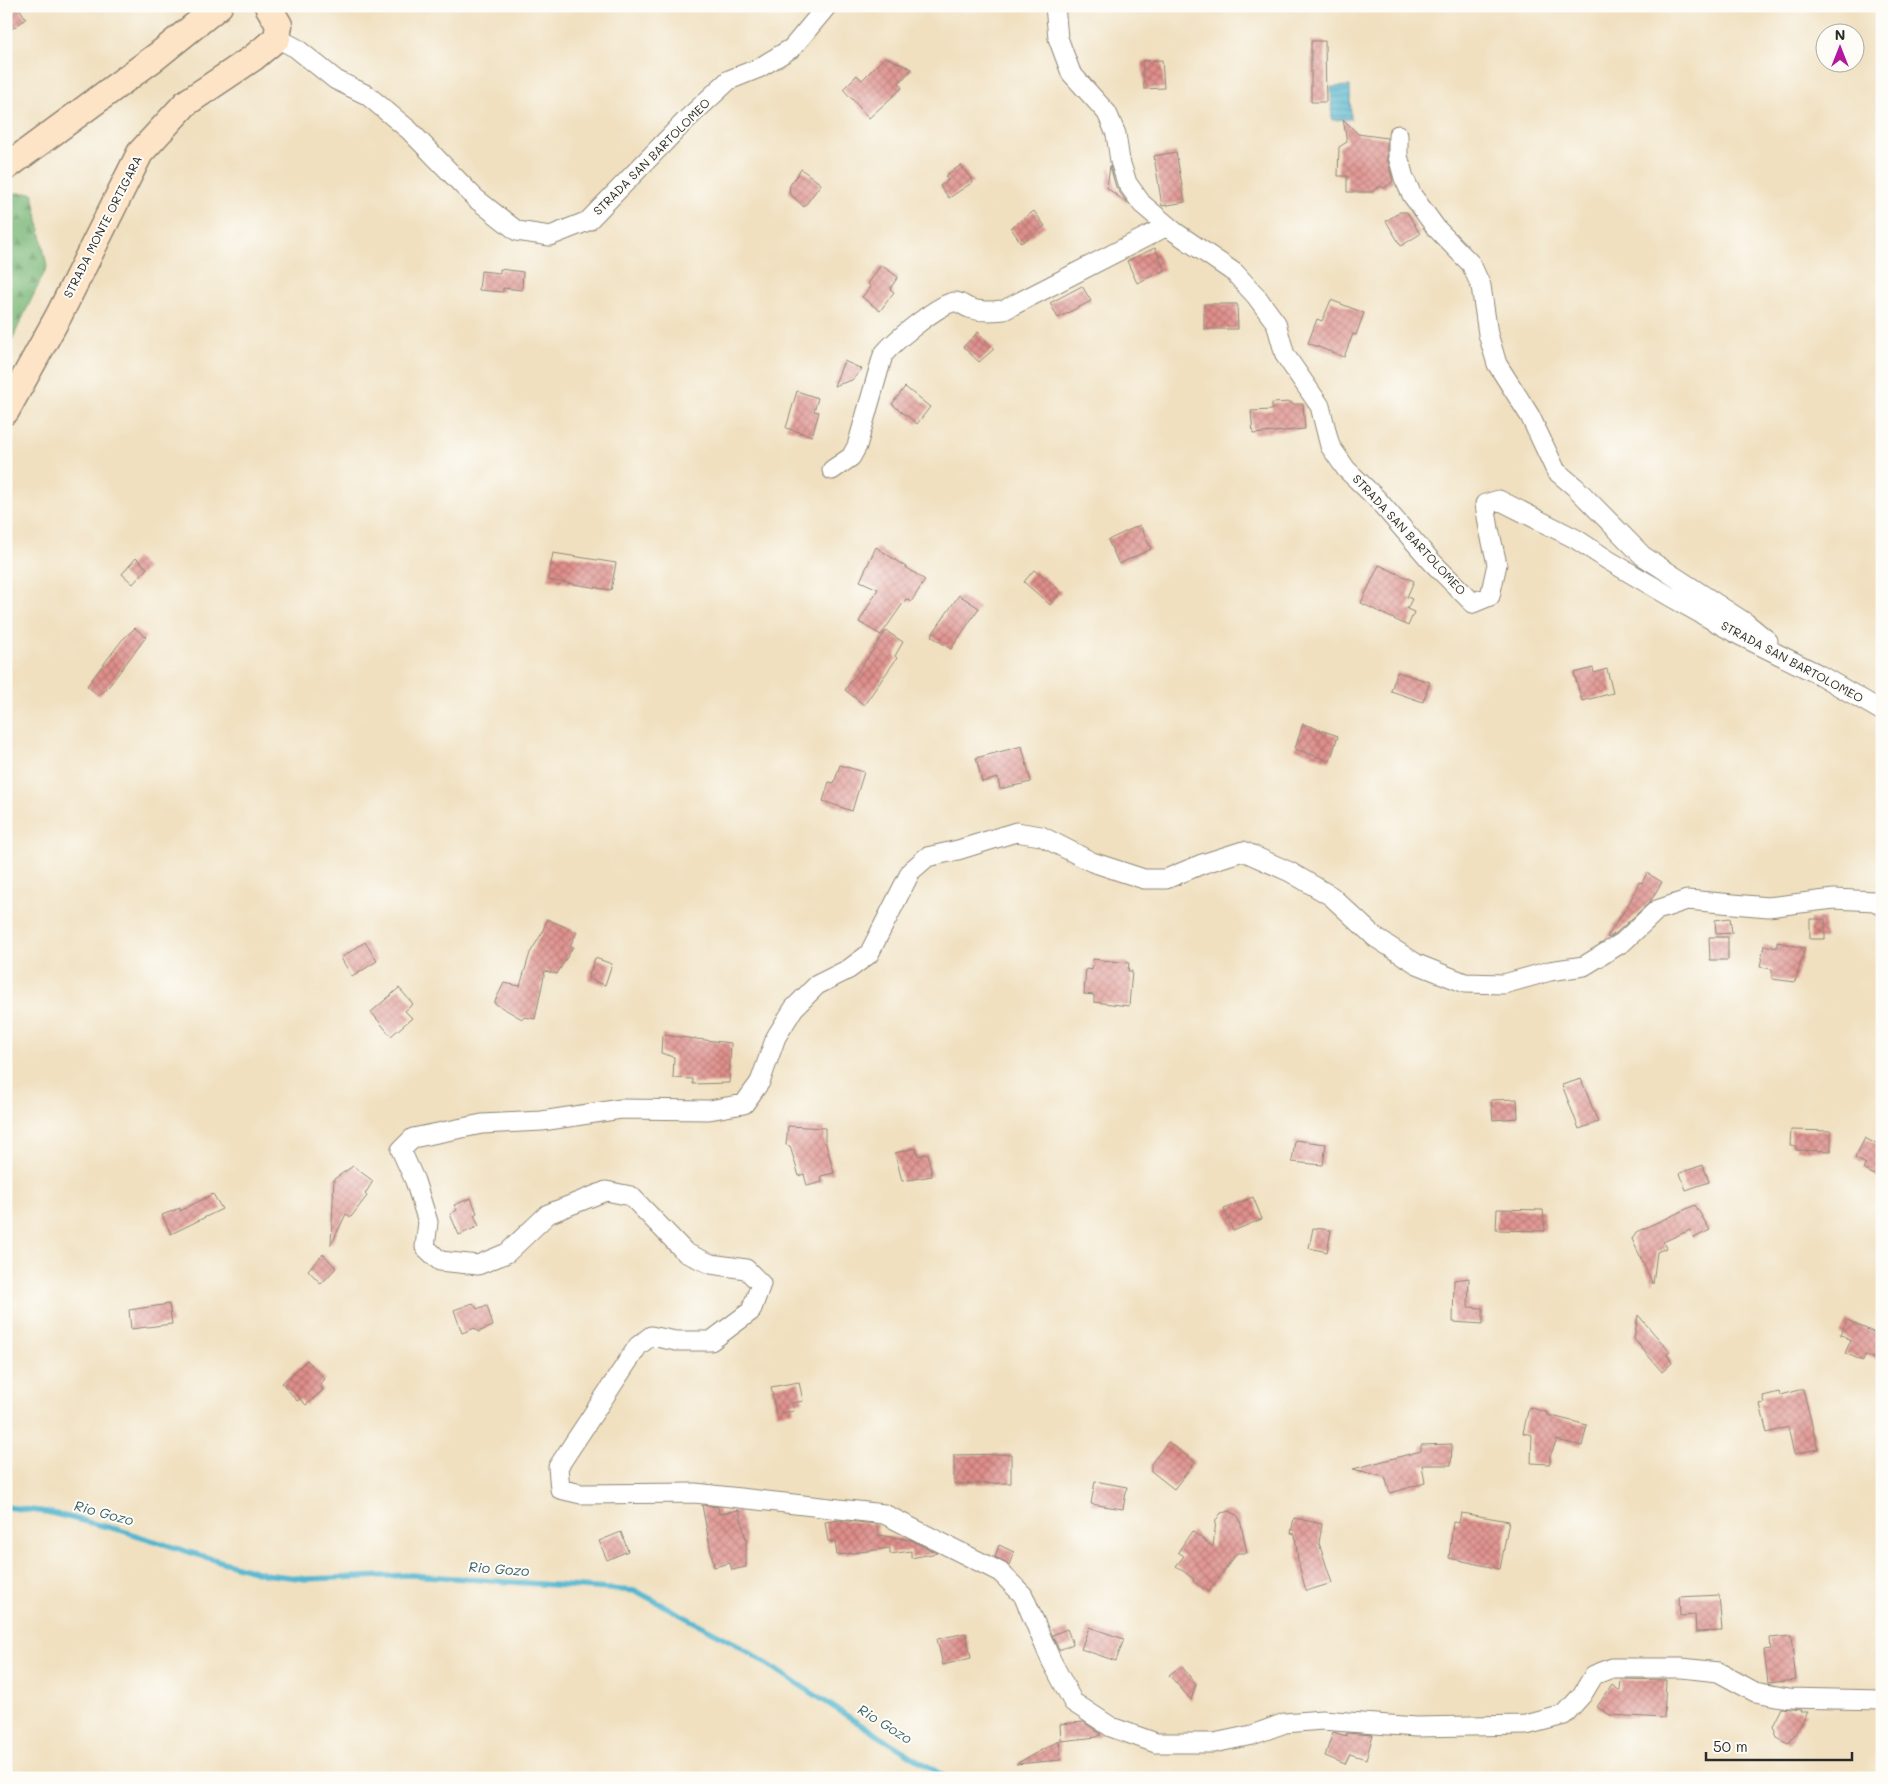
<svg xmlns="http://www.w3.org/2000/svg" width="1888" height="1784" font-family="Mali,sans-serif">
	<defs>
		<pattern id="forest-firs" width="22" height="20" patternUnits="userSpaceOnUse" patternTransform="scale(1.25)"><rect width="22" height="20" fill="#78b676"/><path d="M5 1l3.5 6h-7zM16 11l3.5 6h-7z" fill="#639461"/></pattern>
		<pattern id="water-rules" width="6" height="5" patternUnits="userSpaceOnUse" patternTransform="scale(1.25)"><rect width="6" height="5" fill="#4eb3cd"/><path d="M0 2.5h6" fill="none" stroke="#4192a7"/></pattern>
		<pattern id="building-cross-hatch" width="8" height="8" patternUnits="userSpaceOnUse" patternTransform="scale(1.25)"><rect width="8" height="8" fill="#df8f8b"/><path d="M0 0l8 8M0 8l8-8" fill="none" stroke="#b57572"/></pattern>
	</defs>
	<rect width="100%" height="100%" fill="#fdfcf7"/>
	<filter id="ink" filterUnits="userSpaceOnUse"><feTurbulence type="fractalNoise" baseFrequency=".02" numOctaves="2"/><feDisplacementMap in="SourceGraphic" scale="10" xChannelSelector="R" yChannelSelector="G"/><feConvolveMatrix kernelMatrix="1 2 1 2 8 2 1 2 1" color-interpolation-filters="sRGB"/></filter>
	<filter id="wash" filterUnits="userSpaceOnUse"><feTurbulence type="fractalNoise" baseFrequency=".0096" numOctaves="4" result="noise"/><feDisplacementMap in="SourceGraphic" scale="20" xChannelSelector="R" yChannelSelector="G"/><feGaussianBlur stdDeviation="1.12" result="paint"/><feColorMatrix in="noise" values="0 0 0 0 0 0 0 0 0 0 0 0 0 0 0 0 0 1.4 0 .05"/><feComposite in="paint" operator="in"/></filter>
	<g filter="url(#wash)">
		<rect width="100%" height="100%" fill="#f0e0c0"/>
		<!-- forest -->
		<path fill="url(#forest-firs)" stroke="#527050" d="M6,193H33L47,267L6,352Z"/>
		<!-- water -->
		<path fill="url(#water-rules)" stroke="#3c6f7c" d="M1350,86L1351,119L1332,120L1331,87Z"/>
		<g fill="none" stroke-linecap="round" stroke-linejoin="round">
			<!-- stream -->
			<path stroke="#4eb3cd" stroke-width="5.5" d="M6,1507L47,1512L120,1530L192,1553L264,1574L306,1579L412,1575L636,1591L738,1645L863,1726L947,1778"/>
		</g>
		<g id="blocks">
			<!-- building -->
			<path fill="url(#building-cross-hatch)" d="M6,6H18L26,19L6,33Z
				M1311,41H1325L1326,102H1311Z
				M885,57L912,69L899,83L902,88L869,118L843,89L857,75L862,80Z
				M1162,60L1164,88L1144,89L1142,61Z
				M1343,119L1358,134L1387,138V159L1393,181L1384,188L1380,186L1372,192H1347V176H1338L1339,147L1347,142Z
				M1176,152L1185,202L1162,206L1154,156Z
				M961,165L973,182L949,198L940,186L948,180L945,176Z
				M1110,166L1116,187L1128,204L1107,188Z
				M801,169L821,184L804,207L789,193L790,185Z
				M1034,211L1045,226L1021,243L1011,228Z
				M1400,212H1407L1420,234L1401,246L1386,221Z
				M1155,248L1165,270L1137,283L1127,261Z
				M881,265L898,277L890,289L894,292L880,311L862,297L871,287L868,284Z
				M500,269L523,272L522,290L503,288V292L479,290L481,271L500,273Z
				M1082,286L1091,301L1058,318L1050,303Z
				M1331,300L1364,313L1356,335L1353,334L1344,357L1308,343L1317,319L1322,321Z
				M1204,304H1237L1238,329H1204Z
				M978,332L994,349L979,362L963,347Z
				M844,361L862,369L852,380L834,386Z
				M905,387L930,407L917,424L892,404Z
				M797,391L818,398L814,411L819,412L812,436L786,428Z
				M1291,402L1292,404H1303L1305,429L1253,434L1251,411L1272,410V403Z
				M1140,525L1151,549L1119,564L1108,540Z
				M876,547L925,580L911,602L906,599L881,635L859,622L878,589L860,581Z
				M553,553L616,563L611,590L548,580Z
				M136,558L147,568L133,584L122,574Z
				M1379,565L1414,581L1407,597L1412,599L1407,609L1414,612L1408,626L1361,603Z
				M1034,570L1039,574L1040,573L1061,592L1050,605L1024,582Z
				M959,595L979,608L951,649L931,636Z
				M135,628L146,637L109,686L99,696L87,686L122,640Z
				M886,631L903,642L895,656L897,658L864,705L845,690Z
				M1593,668L1594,673L1607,669L1613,693L1582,701L1574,673Z
				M1397,672L1430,682L1423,702L1391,691Z
				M1303,724L1338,736L1330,761L1295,749Z
				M1022,746L1031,782L1000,789L998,778L982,782L976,758Z
				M840,765L864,772L852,811L823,801L829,782L834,783Z
				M1647,873L1662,882L1650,902L1616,933L1608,938L1607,937L1631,900L1639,882L1642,883Z
				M1730,918L1732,933L1716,934L1715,920Z
				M547,919L577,932L570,946L573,947L557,974L545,971L535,1019L525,1017L522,1019L494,1003L504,983L520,986L530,953L542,933Z
				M1810,919H1825V939H1810Z
				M1709,937H1728V960H1710Z
				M365,942L377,961L352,977L341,958Z
				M1777,942L1805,948L1795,982L1772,979V969L1760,967L1764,945L1777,948Z
				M595,958L612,964L605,985L588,979Z
				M1093,959L1129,963L1128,971H1132L1129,1006L1094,1002V995L1084,994L1086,969L1092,970Z
				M399,988L413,1004L405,1011L412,1018L391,1036L371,1012Z
				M662,1035L731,1043L729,1083L693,1084V1079L673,1078L674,1057L661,1053Z
				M1581,1079L1598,1122L1579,1129L1562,1085Z
				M1517,1099L1518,1118L1493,1120L1491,1100Z
				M788,1126L825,1128V1140L834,1173L821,1176L822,1182L807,1186L804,1174L799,1176L790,1146L786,1145Z
				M1791,1130L1831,1131V1151L1796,1150V1146L1790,1145Z
				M1882,1133V1179L1863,1169L1866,1164L1855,1158L1865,1138L1876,1144Z
				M1295,1140L1326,1144L1323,1165L1292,1162Z
				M916,1148L918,1156L928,1154L932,1176L902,1181L895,1153Z
				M1703,1165L1709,1182L1686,1190L1680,1173Z
				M353,1166L373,1181L365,1194L367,1196L351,1217L346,1214L331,1245L334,1179Z
				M213,1194L222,1209L171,1234L162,1215L180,1208V1211Z
				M1253,1197L1262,1219L1233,1231L1224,1209Z
				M471,1198L477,1213L474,1215L479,1226L459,1235L450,1214L457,1210L454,1205Z
				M1695,1205L1710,1230L1694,1238L1690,1230L1663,1242L1666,1248L1657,1252L1653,1284L1632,1239L1636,1232Z
				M1497,1209L1543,1210L1545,1231L1496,1230Z
				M1313,1228L1331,1230L1327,1252L1309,1248Z
				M323,1254L336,1268L321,1284L308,1270Z
				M1469,1278L1468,1307L1483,1308V1324L1453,1322L1454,1280Z
				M473,1303L477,1309L487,1305L493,1326L478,1332L475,1328L462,1333L454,1310Z
				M169,1304L172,1324L131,1329L129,1310Z
				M1638,1315L1670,1352L1667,1354L1672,1363L1662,1372L1634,1339Z
				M1847,1320L1882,1336V1362L1865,1355L1863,1361L1845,1353L1851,1340L1840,1334Z
				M307,1360L325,1379L320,1384L323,1390L306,1405L300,1399L297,1401L282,1383Z
				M799,1382L803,1401L792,1403L794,1411L776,1414L771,1387Z
				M1803,1389L1818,1449L1794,1454L1788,1427L1767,1433L1760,1404L1765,1403L1763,1396L1779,1392L1780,1395Z
				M1529,1407L1548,1413V1415L1587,1425L1582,1446L1557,1440L1550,1456V1464L1531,1463L1532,1435L1523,1433Z
				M1168,1442L1195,1462L1174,1489L1151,1471V1464Z
				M1452,1444L1451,1465H1422L1425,1483L1390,1493L1385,1477L1353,1469L1421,1451V1445Z
				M1011,1454V1483L954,1484V1455Z
				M1095,1481L1127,1487L1123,1509L1091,1504Z
				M702,1505L718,1507L719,1514L739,1510L746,1540V1567L732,1570L730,1563L714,1567Z
				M1230,1511L1238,1516L1240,1520L1247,1553H1237L1208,1592L1193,1581L1194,1579L1176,1566L1184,1556L1178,1552L1192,1531L1213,1547L1216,1520L1221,1513Z
				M1461,1513L1509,1521L1500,1569L1449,1558L1453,1522L1459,1523Z
				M1294,1518L1322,1524L1319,1543L1332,1583L1306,1591L1298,1561L1295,1534L1291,1533Z
				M840,1520L876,1524L879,1535L911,1540L937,1553L911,1558V1551L890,1554V1548L837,1555L835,1541H828L825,1522Z
				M621,1532L628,1551L607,1560L599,1541Z
				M999,1545L1014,1552L1009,1565L995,1557Z
				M1719,1595L1722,1631L1696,1632L1695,1615L1680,1616L1679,1597Z
				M1089,1627L1124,1639L1116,1661L1081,1649Z
				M1067,1629L1073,1644L1059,1650L1052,1635Z
				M966,1633L971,1658L943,1665L937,1639Z
				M1791,1636L1796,1680L1768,1683L1764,1650L1771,1649L1770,1638Z
				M1181,1666L1196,1684L1191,1700L1169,1675Z
				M1621,1679L1666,1680L1664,1718L1610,1715L1597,1707L1612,1685L1620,1691Z
				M1782,1708L1801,1710L1800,1712H1807L1789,1744L1777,1738L1773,1726Z
				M1084,1722L1101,1734L1097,1737L1061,1741L1060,1724Z
				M1333,1732L1346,1736V1733L1373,1735L1366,1759L1350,1754L1345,1764L1325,1756Z
				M1059,1741L1061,1760L1016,1764L1049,1746Z"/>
		</g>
	</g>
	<g filter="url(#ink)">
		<use href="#blocks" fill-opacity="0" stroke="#8e8676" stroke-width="1"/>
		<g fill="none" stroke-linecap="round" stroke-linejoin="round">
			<defs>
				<path id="street" d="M1055,6L1058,38L1071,73L1107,113L1116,134L1120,161L1127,183L1142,204L1175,232L1235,273L1256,296L1276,323L1285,355L1320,406L1330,446L1346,469L1376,498L1432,562L1473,603L1490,596L1497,564L1489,529L1485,504L1499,500L1576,539L1608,560L1671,597L1739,635L1818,674L1882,711
					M277,38L296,48L336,80L367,95L409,130L475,198L517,231L550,236L588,221L686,120L729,80L759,68L792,48L827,6
					M1398,135V156L1404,178L1412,195L1436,228L1471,264L1481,286L1488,334L1497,364L1530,416L1556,471L1575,487L1643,556L1746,623L1768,641
					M832,470L851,457L857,446L883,355C893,342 941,302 955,302C960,302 964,306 969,308C980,312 992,311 1004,310L1167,226
					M1882,906L1875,901L1834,899L1768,907L1687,900L1657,910L1623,942L1584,966L1550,971L1504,984L1465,983L1417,964L1376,938L1331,896L1290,872L1243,851L1202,864L1166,879H1144L1092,862L1041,836L1016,832L958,850L927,857L911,871L869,954L849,969L817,985L794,1008L776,1037L760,1082L744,1104L709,1110L621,1109L542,1121L482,1124L413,1138L401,1150L415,1181L428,1222L425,1247L440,1261L478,1265L507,1253L548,1214L606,1191L631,1196L686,1253L711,1264L746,1269L761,1284L751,1311L711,1341H676L651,1336L638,1346L558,1467L560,1489L581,1494L695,1493L884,1514L1000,1572L1023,1595L1051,1660L1073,1702L1111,1727L1156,1743H1214L1252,1735L1285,1723L1322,1720L1416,1727L1526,1725L1564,1715L1582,1695L1594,1675L1612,1668H1682L1718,1672L1755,1692L1788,1698L1882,1700"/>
				<path id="secondary" d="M6,167L157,56L219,6
					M6,411L59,315L140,153L186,103L253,58L277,38L279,25L268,6"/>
			</defs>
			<!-- street casing -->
			<use href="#street" stroke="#8e8676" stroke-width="21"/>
			<!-- secondary casing -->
			<use href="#secondary" stroke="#8e8676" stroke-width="29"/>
			<!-- street -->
			<use href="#street" stroke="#fff" stroke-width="19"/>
			<!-- secondary -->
			<use href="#secondary" stroke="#fee4c6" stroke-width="26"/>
		</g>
	</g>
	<g text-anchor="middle" stroke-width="4" stroke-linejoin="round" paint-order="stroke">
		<!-- street labels -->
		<g font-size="12" fill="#2b2b2b" stroke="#fdfcf7">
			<text transform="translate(652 157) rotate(-45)" y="4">STRADA SAN BARTOLOMEO</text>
			<text transform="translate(103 227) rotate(-63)" y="4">STRADA MONTE ORTIGARA</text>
			<text transform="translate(1409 535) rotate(47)" y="4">STRADA SAN BARTOLOMEO</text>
			<text transform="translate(1792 662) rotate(28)" y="4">STRADA SAN BARTOLOMEO</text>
		</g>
		<!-- water labels -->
		<g font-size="14" font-style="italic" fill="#39616c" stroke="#fdfcf7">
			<text transform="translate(104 1513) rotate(15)" y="5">Rio Gozo</text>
			<text transform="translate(499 1569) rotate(4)" y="5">Rio Gozo</text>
			<text transform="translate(885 1724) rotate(32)" y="5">Rio Gozo</text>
		</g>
	</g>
	<!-- margin -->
	<rect width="1888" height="1784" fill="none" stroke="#fdfcf7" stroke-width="25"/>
	<!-- north arrow -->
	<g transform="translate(1840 48)"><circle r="24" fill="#fdfcf7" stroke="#a9a8a5"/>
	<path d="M0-4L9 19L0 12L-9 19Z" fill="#b5179e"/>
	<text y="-8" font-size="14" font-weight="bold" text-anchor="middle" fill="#2b2b2b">N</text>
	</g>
	<!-- scale -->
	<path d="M1706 1752v8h146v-8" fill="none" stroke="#2b2b2b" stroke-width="2.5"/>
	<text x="1713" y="1752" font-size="15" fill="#2b2b2b" stroke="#fdfcf7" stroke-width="4" paint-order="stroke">50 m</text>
</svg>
